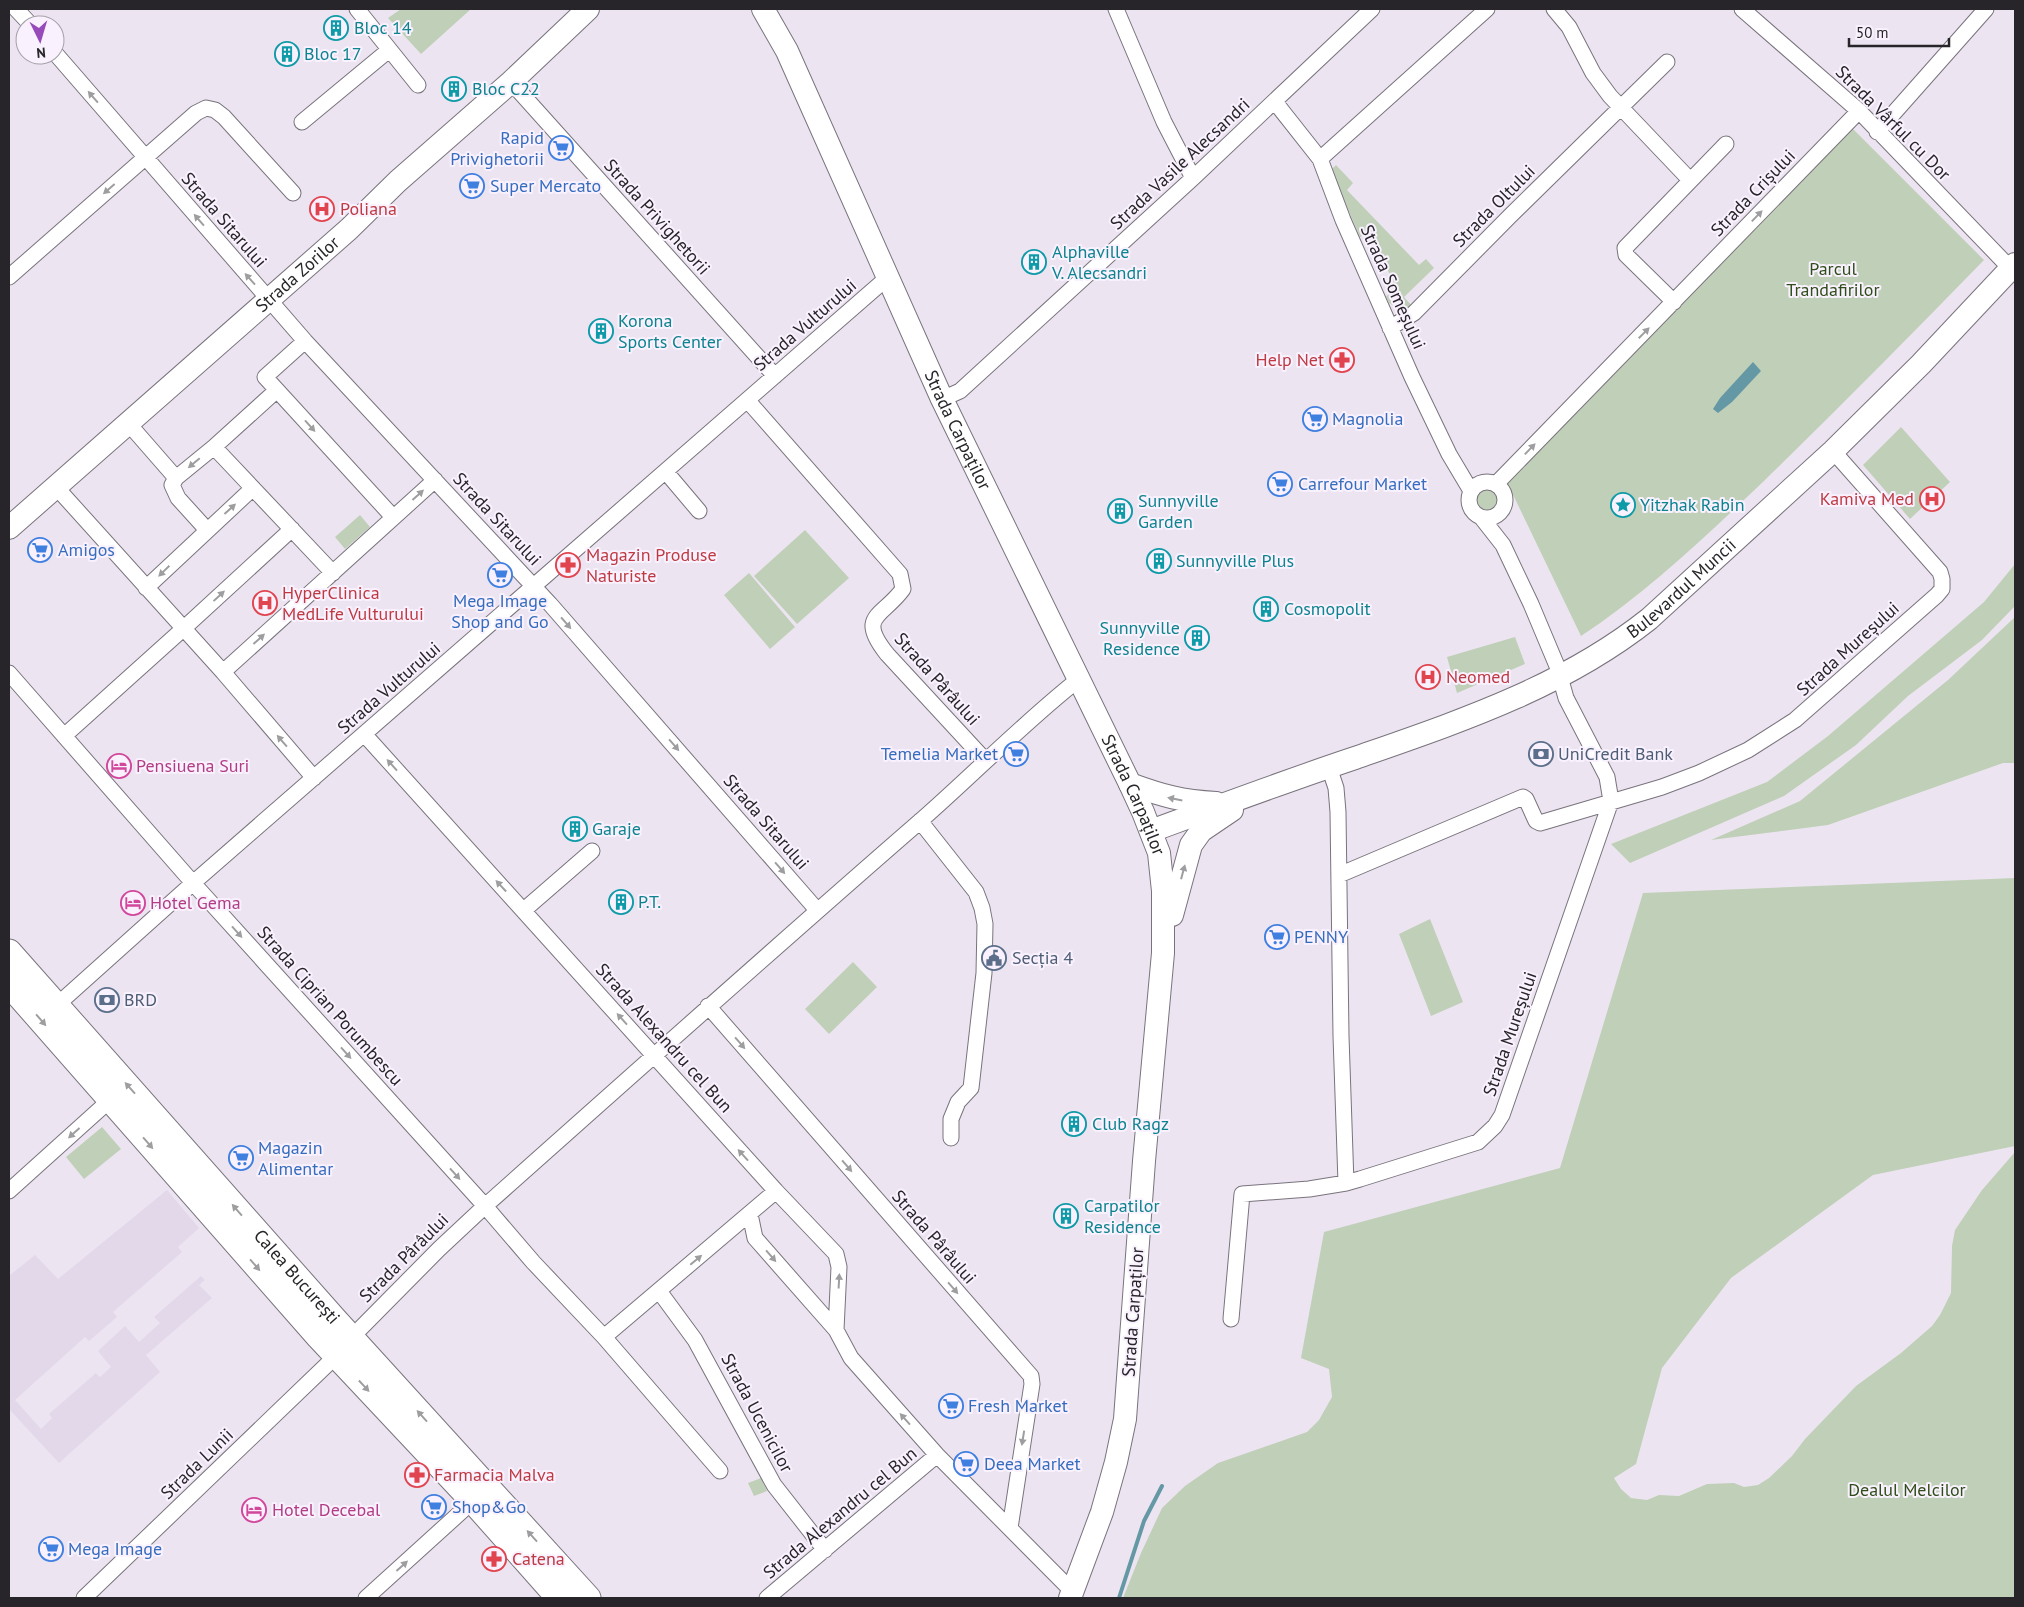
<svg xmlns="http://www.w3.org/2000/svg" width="2024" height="1607" font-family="'PT Sans',sans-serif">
	<rect width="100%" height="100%" fill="#ece5f1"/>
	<!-- built -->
	<path fill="#e3d8ea" d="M167,1190L199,1228L178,1247L182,1252L113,1312L117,1317L89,1341L85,1337L15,1400L41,1429L52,1418L49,1414L96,1373L100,1377L111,1367L98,1351L125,1326L139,1342L160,1323L154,1317L201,1276L205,1280L199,1285L212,1298L146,1355L160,1372L59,1463L9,1409V1276L35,1255L58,1279Z"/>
	<!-- green -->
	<path fill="#c0cfb8" d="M401,9H471L421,54L388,18Z
		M1850,126L1984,260C1912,334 1839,408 1765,480C1707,535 1648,592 1581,636L1505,478Z
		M1336,165L1353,183L1347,190L1419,265L1426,259L1434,268L1404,297L1412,306L1399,309L1389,303L1386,296L1397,291L1371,232L1360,237L1331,170Z
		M1901,427L1950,482L1935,496L1932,493L1925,500L1927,503L1910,519L1863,465Z
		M1474 500a13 13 0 1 1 26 0a13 13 0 1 1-26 0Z
		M360,515L370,527L345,549L335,537Z
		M805,530L849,578L797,624L754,576Z
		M2015,564V606L1982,640L1908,696L1856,745L1784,796L1630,863L1611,844L1767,782L1828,736L1984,602Z
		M749,573L795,627L770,649L724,595Z
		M2015,617V763H2003L1828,825L1711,840L1800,801L1948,680Z
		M1515,637L1525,664L1457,693L1447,657Z
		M2015,878V1146L1873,1175L1731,1278L1662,1368L1636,1464L1614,1478L1621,1489L1631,1498L1647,1500L1659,1495L1679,1496L1707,1484L1734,1483L1744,1487L1758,1485L1769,1478L1792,1456L1805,1439L1856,1386L1901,1353L1932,1326L1940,1315L1951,1293L1952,1246L1955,1230L1982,1190L2015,1152V1598H1123L1141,1553L1162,1508L1185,1486L1218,1463L1307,1432L1319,1420L1332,1397L1329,1369L1301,1358L1324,1232L1560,1168L1643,893Z
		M1430,919L1463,1002L1431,1016L1399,934Z
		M853,962L877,987L829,1034L805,1009Z
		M102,1127L121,1149L84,1179L66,1157Z
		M761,1478L767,1491L754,1496L748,1483Z"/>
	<!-- water -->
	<path fill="#6598a5" d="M1753,362L1761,371L1732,402L1718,413L1713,409L1720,398Z"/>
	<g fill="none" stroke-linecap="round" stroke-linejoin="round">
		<!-- stream -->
		<path stroke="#6598a5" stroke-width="4" d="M1119,1598L1144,1521L1162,1486"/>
		<defs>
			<path id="street" d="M16,9L31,25
				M357,9L418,85
				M1116,9L1164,122L1193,178
				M1554,9L1569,27L1593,73L1610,96L1690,180
				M1742,9L1859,111L2011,269
				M55,53L305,341L550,604L817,910
				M511,82L775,376
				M1275,102L1320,159L1343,220L1412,377L1449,454L1471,491
				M302,122L389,50
				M1877,132L1986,9
				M1320,159L1487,9
				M9,277L196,113L206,108L215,110L224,117L293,193
				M1674,302L1626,255L1625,248L1726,144
				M1390,328L1414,313L1511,215L1667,62
				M305,341L265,377L393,517
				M942,399L960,391L1193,178L1372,9
				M748,401L900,574L903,589C883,617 856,615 887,654L985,760
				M128,423L176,478
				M214,447L277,390
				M666,472L699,511
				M1469 500a18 18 0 1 1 36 0a18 18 0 1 1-36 0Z
				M1496,484L1859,111
				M56,487L223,672L314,778
				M207,530L178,498L172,485L176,478L214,447L333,573
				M146,588L253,488
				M223,672L435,480
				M9,673L193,883L485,1206L533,1262L604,1337L720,1471
				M364,734L776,1191L836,1254L839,1267L836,1330
				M64,736L183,629L292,529
				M1329,767L1336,788L1338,812L1341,1036L1346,1183
				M920,821L976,892L982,908L985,924L984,973L971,1088L958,1102L951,1119V1138
				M1339,875L1523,797L1526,799L1536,821L1540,823L1662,787L1699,773L1748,750L1795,720L1937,595L1942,589V579L1940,572L1833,451
				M524,910L592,851
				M57,1005L193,883L887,278
				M708,1006L1031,1376L1032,1384L1010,1528
				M9,1191L110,1100
				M750,1214L755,1238L836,1330L851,1358L937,1455L1073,1592
				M659,1291L695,1340L774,1485L825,1550
				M1231,1319L1242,1194L1309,1189L1346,1183L1360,1179L1478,1142L1495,1126L1502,1115L1611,801L1607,777L1566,698L1557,666L1531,604L1503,545L1481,517
				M604,1337L776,1191
				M351,1338L439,1249L485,1206C629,1078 773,949 918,823C972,776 1022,724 1079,679
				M84,1598L336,1356
				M366,1598L473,1501
				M767,1598L937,1455"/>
			<g id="secondary">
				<path id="s1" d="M763,9L787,51L942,399L1130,784L1143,812L1159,853L1163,891V953L1144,1161L1125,1419L1116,1462L1102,1512L1070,1598"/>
				<path id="s2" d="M9,528L349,229L398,181L511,82L588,9"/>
				<path d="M1130,784C1163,796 1181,801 1216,803"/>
				<path id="s3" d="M1151,831C1219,806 1286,781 1355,758C1458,722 1562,688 1649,619L1833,451L1921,364L2015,264"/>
				<path d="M1172,915L1191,845L1201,831L1232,810"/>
			</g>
			<g id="primary">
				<path id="s4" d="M9,952L335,1320L588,1598"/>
				<path d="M9,984L319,1337L473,1501L559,1598"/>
			</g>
		</defs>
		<!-- street casing -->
		<use href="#street" stroke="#79737d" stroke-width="17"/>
		<!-- secondary casing -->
		<use href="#secondary" stroke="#79737d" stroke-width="24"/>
		<!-- primary casing -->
		<use href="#primary" stroke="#79737d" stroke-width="27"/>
		<!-- street -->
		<use href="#street" stroke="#fff" stroke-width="15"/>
		<!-- secondary -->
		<use href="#secondary" stroke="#fff" stroke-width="22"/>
		<!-- primary -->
		<use href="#primary" stroke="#fff" stroke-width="25"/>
	</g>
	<!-- one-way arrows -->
	<defs><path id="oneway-solid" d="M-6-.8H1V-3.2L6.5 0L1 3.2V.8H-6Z" transform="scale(1.25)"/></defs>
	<g fill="#9e9d9f">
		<use href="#oneway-solid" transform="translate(93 97) rotate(-131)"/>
		<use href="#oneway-solid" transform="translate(109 189) rotate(139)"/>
		<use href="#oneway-solid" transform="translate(1757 216) rotate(-46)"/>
		<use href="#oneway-solid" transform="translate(199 220) rotate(-131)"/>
		<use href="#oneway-solid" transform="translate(250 279) rotate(-132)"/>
		<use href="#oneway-solid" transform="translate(1644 333) rotate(-45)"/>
		<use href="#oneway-solid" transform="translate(310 426) rotate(48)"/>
		<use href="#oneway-solid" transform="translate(1530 449) rotate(-46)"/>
		<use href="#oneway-solid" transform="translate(194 463) rotate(140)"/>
		<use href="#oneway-solid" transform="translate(418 495) rotate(-42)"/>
		<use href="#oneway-solid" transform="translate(230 509) rotate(-42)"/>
		<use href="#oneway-solid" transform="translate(164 571) rotate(136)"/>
		<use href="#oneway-solid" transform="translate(219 596) rotate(-43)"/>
		<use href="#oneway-solid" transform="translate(566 623) rotate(49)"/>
		<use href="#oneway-solid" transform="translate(259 639) rotate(-42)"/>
		<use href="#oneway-solid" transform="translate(282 741) rotate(-131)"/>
		<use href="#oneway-solid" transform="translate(674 745) rotate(49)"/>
		<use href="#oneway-solid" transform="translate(392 765) rotate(-132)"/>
		<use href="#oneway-solid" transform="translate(1175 799) rotate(-169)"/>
		<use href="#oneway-solid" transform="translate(780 868) rotate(49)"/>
		<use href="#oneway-solid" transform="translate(1183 872) rotate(-75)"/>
		<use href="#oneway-solid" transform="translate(501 886) rotate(-133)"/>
		<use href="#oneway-solid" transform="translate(237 932) rotate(48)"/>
		<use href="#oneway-solid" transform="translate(622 1019) rotate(-132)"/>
		<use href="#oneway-solid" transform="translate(41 1020) rotate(49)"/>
		<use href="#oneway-solid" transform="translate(740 1043) rotate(49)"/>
		<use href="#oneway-solid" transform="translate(346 1053) rotate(48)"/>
		<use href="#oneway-solid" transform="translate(130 1088) rotate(-132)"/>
		<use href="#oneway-solid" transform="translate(74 1133) rotate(138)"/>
		<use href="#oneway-solid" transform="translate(148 1143) rotate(49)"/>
		<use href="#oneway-solid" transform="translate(743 1155) rotate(-132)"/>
		<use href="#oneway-solid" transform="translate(847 1166) rotate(49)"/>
		<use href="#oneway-solid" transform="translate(455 1174) rotate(48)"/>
		<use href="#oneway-solid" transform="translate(237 1210) rotate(-131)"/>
		<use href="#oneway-solid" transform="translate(771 1256) rotate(49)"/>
		<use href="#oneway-solid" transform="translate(696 1260) rotate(-40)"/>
		<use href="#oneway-solid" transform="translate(255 1265) rotate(49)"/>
		<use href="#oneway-solid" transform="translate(839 1281) rotate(-87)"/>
		<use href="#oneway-solid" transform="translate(953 1288) rotate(49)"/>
		<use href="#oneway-solid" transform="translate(364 1386) rotate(47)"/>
		<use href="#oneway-solid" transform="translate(422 1416) rotate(-132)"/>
		<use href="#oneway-solid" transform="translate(905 1419) rotate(-132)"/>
		<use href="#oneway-solid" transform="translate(1023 1438) rotate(99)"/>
		<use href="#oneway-solid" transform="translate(532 1536) rotate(-132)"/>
		<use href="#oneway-solid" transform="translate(402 1566) rotate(-42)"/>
	</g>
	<!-- icons -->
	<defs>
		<symbol id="building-ring" viewBox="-11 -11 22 22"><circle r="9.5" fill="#f9f2fe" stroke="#0f9aa8" stroke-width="1.5"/><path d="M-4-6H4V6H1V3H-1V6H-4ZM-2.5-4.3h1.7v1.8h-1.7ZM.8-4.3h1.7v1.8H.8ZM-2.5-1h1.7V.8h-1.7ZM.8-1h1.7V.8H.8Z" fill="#0f9aa8"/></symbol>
		<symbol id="supermarket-ring" viewBox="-11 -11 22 22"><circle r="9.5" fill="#f9f2fe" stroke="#3f7fe0" stroke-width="1.5"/><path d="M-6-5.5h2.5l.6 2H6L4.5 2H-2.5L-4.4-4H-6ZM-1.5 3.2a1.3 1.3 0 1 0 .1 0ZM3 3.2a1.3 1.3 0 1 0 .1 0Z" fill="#3f7fe0"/></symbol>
		<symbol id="hospital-ring" viewBox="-11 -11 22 22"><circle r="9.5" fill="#f9f2fe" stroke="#e0444e" stroke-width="1.5"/><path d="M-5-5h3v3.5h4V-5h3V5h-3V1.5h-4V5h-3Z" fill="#e0444e"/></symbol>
		<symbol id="pharmacy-ring" viewBox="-11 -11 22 22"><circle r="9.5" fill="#f9f2fe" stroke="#e0444e" stroke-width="1.5"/><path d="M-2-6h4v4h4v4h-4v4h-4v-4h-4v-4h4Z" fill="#e0444e"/></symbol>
		<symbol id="sight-ring" viewBox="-11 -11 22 22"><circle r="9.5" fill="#f9f2fe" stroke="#0f9aa8" stroke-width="1.5"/><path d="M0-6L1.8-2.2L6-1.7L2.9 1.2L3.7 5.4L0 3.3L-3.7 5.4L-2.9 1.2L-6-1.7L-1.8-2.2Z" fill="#0f9aa8"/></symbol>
		<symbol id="bank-ring" viewBox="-11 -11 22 22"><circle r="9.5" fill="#f9f2fe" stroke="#5c6f8a" stroke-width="1.5"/><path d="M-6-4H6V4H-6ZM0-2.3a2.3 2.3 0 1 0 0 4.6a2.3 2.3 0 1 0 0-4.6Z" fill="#5c6f8a"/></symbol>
		<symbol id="hotel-ring" viewBox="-11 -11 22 22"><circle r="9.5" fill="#f9f2fe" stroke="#d1479c" stroke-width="1.5"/><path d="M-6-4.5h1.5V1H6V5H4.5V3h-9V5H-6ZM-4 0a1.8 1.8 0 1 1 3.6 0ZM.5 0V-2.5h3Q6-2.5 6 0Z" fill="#d1479c"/></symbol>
		<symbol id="civic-ring" viewBox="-11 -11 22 22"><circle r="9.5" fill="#f9f2fe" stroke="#5c6f8a" stroke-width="1.5"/><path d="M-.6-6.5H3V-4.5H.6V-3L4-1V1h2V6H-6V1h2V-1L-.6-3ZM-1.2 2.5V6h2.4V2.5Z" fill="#5c6f8a"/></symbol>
	</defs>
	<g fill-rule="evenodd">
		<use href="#building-ring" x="322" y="14" width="28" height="28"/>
		<use href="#building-ring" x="273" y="40" width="28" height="28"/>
		<use href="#building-ring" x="440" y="75" width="28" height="28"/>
		<use href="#supermarket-ring" x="547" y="134" width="28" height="28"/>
		<use href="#supermarket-ring" x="458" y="172" width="28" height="28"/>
		<use href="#hospital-ring" x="308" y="195" width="28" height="28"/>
		<use href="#building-ring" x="1020" y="248" width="28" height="28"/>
		<use href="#building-ring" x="587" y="317" width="28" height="28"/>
		<use href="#pharmacy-ring" x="1328" y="346" width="28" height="28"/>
		<use href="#supermarket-ring" x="1301" y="405" width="28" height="28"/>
		<use href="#supermarket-ring" x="1266" y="470" width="28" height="28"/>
		<use href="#hospital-ring" x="1918" y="485" width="28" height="28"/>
		<use href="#sight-ring" x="1609" y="491" width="28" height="28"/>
		<use href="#building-ring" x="1106" y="497" width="28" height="28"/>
		<use href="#supermarket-ring" x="26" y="536" width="28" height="28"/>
		<use href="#building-ring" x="1145" y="547" width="28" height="28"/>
		<use href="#pharmacy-ring" x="554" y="551" width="28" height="28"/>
		<use href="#supermarket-ring" x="486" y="561" width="28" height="28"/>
		<use href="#hospital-ring" x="251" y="589" width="28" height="28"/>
		<use href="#building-ring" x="1252" y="595" width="28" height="28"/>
		<use href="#building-ring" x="1183" y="624" width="28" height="28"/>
		<use href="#hospital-ring" x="1414" y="663" width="28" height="28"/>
		<use href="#supermarket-ring" x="1002" y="740" width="28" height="28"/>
		<use href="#bank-ring" x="1527" y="740" width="28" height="28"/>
		<use href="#hotel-ring" x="105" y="752" width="28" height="28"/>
		<use href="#building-ring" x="561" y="815" width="28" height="28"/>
		<use href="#building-ring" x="607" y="888" width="28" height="28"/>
		<use href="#hotel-ring" x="119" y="889" width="28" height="28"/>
		<use href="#supermarket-ring" x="1263" y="923" width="28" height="28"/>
		<use href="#civic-ring" x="980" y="944" width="28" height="28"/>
		<use href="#bank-ring" x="93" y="986" width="28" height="28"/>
		<use href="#building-ring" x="1060" y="1110" width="28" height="28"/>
		<use href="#supermarket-ring" x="227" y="1144" width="28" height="28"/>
		<use href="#building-ring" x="1052" y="1202" width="28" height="28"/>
		<use href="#supermarket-ring" x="937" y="1392" width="28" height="28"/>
		<use href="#supermarket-ring" x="952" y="1450" width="28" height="28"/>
		<use href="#pharmacy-ring" x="403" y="1461" width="28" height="28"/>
		<use href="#supermarket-ring" x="420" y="1493" width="28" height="28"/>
		<use href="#hotel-ring" x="240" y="1496" width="28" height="28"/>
		<use href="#supermarket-ring" x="37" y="1535" width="28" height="28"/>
		<use href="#pharmacy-ring" x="480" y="1545" width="28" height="28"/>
	</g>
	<g text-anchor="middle" stroke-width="4" stroke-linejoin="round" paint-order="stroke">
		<!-- culture labels -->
		<g font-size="18" fill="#0d838f" stroke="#f9f2fe" text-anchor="start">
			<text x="354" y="34">Bloc 14</text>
			<text x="304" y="60">Bloc 17</text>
			<text x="472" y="95">Bloc C22</text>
			<text x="1052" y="258">Alphaville<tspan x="1052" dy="21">V. Alecsandri</tspan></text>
			<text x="618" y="327">Korona<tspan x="618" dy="21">Sports Center</tspan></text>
			<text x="1138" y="507">Sunnyville<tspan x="1138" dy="21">Garden</tspan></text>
			<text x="1640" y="511">Yitzhak Rabin</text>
			<text x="1176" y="567">Sunnyville Plus</text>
			<text x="1284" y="615">Cosmopolit</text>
			<text x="1180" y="634" text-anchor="end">Sunnyville<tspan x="1180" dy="21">Residence</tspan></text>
			<text x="592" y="835">Garaje</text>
			<text x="638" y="908">P.T.</text>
			<text x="1092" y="1130">Club Ragz</text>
			<text x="1084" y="1212">Carpatilor<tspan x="1084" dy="21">Residence</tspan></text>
		</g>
		<!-- street labels -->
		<g font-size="18" fill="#272529" stroke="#f9f2fe">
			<text transform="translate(1893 123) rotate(45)" y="6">Strada Vârful cu Dor</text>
			<text transform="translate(1180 164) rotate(-43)" y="6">Strada Vasile Alecsandri</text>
			<text transform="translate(1753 193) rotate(-46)" y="6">Strada Crișului</text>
			<text transform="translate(1494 206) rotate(-45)" y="6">Strada Oltului</text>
			<text transform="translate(657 217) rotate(48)" y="6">Strada Privighetorii</text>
			<text transform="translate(224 220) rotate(49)" y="6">Strada Sitarului</text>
			<text dy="6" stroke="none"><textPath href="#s2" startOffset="384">Strada Zorilor</textPath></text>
			<text transform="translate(1393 287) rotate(66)" y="6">Strada Someșului</text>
			<text transform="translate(805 325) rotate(-41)" y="6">Strada Vulturului</text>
			<text dy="6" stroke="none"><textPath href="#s1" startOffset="464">Strada Carpaților</textPath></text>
			<text transform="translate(497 519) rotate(47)" y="6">Strada Sitarului</text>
			<text dy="6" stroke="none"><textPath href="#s3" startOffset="588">Bulevardul Muncii</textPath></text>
			<text transform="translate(1848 649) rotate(-42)" y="6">Strada Mureșului</text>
			<text transform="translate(937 679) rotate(48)" y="6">Strada Pârâului</text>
			<text transform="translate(389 688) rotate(-41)" y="6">Strada Vulturului</text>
			<text dy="6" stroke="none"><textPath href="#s1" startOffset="869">Strada Carpaților</textPath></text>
			<text transform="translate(766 822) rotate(49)" y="6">Strada Sitarului</text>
			<text transform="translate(330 1006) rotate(48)" y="6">Strada Ciprian Porumbescu</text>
			<text transform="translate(1510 1034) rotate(-71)" y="6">Strada Mureșului</text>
			<text transform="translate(664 1038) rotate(48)" y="6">Strada Alexandru cel Bun</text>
			<text transform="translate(934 1237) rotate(49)" y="6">Strada Pârâului</text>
			<text transform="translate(404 1258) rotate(-45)" y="6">Strada Pârâului</text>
			<text dy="6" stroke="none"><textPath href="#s4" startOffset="434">Calea București</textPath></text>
			<text transform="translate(1133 1312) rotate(-86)" y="6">Strada Carpaților</text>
			<text transform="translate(757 1413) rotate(62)" y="6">Strada Ucenicilor</text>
			<text transform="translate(197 1464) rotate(-44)" y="6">Strada Lunii</text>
			<text transform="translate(840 1513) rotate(-40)" y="6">Strada Alexandru cel Bun</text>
		</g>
		<!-- shop labels -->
		<g font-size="18" fill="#366cbe" stroke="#f9f2fe" text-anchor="start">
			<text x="544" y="144" text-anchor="end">Rapid<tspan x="544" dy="21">Privighetorii</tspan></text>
			<text x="490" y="192">Super Mercato</text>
			<text x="1332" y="425">Magnolia</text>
			<text x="1298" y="490">Carrefour Market</text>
			<text x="58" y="556">Amigos</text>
			<text x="500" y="607" text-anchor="middle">Mega Image<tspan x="500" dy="21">Shop and Go</tspan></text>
			<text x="998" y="760" text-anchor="end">Temelia Market</text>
			<text x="1294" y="943">PENNY</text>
			<text x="258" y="1154">Magazin<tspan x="258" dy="21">Alimentar</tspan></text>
			<text x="968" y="1412">Fresh Market</text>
			<text x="984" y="1470">Deea Market</text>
			<text x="452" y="1513">Shop&amp;Go</text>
			<text x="68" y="1555">Mega Image</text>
		</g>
		<!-- health labels -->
		<g font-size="18" fill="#be3a42" stroke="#f9f2fe" text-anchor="start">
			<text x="340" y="215">Poliana</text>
			<text x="1324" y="366" text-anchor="end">Help Net</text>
			<text x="1914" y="505" text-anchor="end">Kamiva Med</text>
			<text x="586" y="561">Magazin Produse<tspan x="586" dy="21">Naturiste</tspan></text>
			<text x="282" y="599">HyperClinica<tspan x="282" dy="21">MedLife Vulturului</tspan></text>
			<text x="1446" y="683">Neomed</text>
			<text x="434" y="1481">Farmacia Malva</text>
			<text x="512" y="1565">Catena</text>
		</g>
		<!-- park labels -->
		<g font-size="18" fill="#2f4d18" stroke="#f9f2fe">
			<text x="1833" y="275">Parcul<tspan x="1833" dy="21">Trandafirilor</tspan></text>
			<text x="1907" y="1496">Dealul Melcilor</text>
		</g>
		<!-- service labels -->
		<g font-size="18" fill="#4e5e75" stroke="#f9f2fe" text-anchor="start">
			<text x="1558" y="760">UniCredit Bank</text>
			<text x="1012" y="964">Secția 4</text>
			<text x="124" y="1006">BRD</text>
		</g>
		<!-- hotel labels -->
		<g font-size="18" fill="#b23c85" stroke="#f9f2fe" text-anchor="start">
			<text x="136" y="772">Pensiuena Suri</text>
			<text x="150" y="909">Hotel Gema</text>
			<text x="272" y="1516">Hotel Decebal</text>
		</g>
	</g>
	<!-- border -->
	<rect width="2024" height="1607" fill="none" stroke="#272529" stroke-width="20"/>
	<!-- north arrow -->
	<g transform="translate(40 40) rotate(175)"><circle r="24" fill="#f9f2fe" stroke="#a5a0a9"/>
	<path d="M0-4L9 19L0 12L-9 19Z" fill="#984aba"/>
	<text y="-8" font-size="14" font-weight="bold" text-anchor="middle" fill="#272529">N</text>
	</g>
	<!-- scale -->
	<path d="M1849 38v8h100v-8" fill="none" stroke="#272529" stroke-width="2.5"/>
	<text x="1856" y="38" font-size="15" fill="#272529" stroke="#f9f2fe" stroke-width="4" paint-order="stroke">50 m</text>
</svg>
